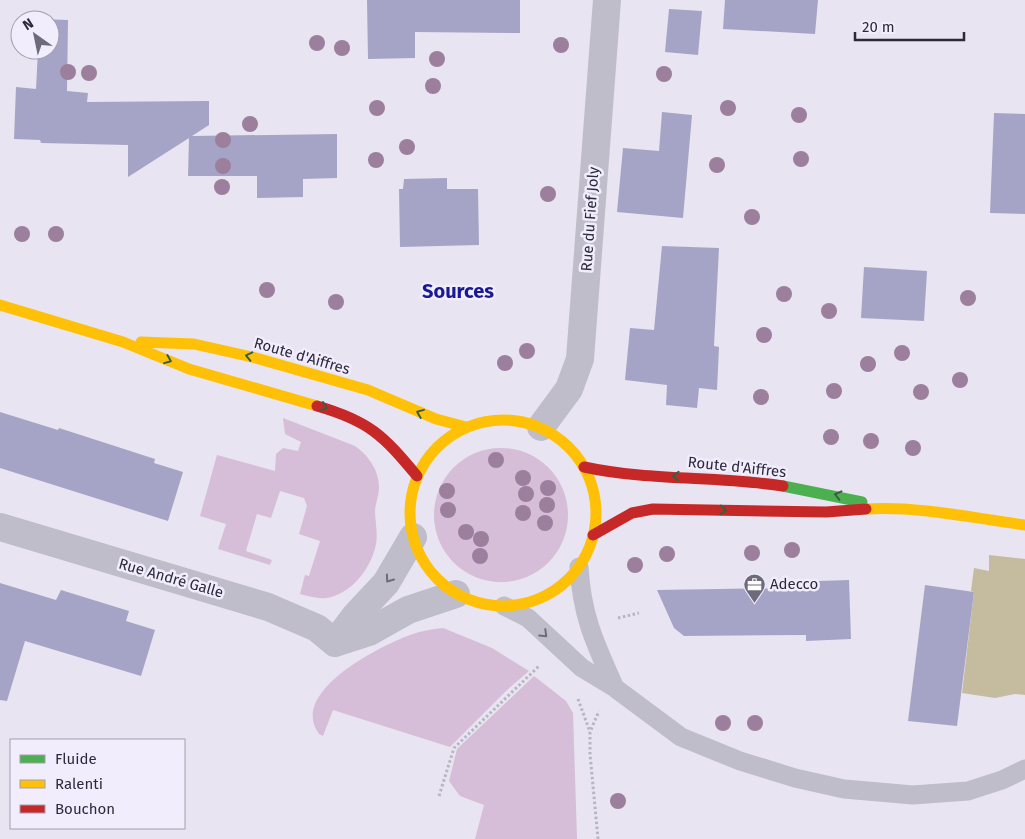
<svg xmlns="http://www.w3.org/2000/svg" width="1025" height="839" font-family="'Fira Sans',sans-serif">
	<rect width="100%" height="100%" fill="#e8e4f1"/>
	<!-- green -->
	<path fill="#d6bdd8" d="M283,418L355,446C368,455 379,470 379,487C379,495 376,502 375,510C375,521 378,533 376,544C372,567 351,595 326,598C318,599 308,596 300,594L305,575L309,576L320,541L299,534L307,506L304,498L280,491L271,518L257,514L246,551L272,560L270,565L218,549L226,524L200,516L217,455L275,471L276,454L283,448L298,451L301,442L285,434Z
		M434 515a67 67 0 1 1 134 0a67 67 0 1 1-134 0Z
		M443,628L492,648L529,671L508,689L450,747L333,710L323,736L319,734C288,692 380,646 410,635C421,631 432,629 443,628Z
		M534,676L566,701L573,713L577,839H475L484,805L460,796L449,781L457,749Z"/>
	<!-- water -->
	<path fill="#c5bb9e" d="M989,555L1025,559V695L1015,694L995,698L962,693L974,592L971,591L974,568L989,571Z"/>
	<!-- building -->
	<path fill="#a6a4c6" d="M367,0H520V33L415,32V58L368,59Z
		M725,0H818L815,34L723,29Z
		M669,9L702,11L698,55L665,52Z
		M39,19L68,20L67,91L88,93L87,102L209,101V125L192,136L337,134V178L303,179V197L257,198V176H188L189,138L128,177V145L41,143L40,140L14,139L16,87L36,89L38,50H50V20Z
		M662,112L692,115L683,218L617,212L623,148L659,151Z
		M994,113L1025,114V214L990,213Z
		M447,178V189H478L479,245L400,247L399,189H403L404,179Z
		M662,246L719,248L714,346L719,347L717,390L699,388L697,408L666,405L667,385L625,380L630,328L654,330Z
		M864,267L927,271L924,321L861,318Z
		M0,412L58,430L59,428L155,459L154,463L183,472L168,521L0,468Z
		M849,580L851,639L806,641V635L684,636L674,628L657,590L787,588L788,582Z
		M0,583L56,600L61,590L129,611L126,621L155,630L141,676L25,641L7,701L0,700Z
		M925,585L974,592L957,726L908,721Z"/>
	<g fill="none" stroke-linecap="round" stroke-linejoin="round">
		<!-- path -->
		<path stroke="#b8b5c3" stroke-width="3" stroke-dasharray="2.5 2.5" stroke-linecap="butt" d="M618,618L639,613
			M578,699L590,732
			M439,796L454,748L539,666
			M598,839L590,754V732L599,711"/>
		<!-- lane -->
		<path stroke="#bfbdca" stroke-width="19" d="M579,567C582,617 595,643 615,688
			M504,606L528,618L582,668L615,688L681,737L740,761L795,778L844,789L913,795L968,791L1002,780L1025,769"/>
		<!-- street -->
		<path stroke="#bfbdca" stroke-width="28" d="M541,427L569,389L580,359L607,0
			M0,527L268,607L317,628L335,643
			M335,643L356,615L386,583L413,537
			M335,643L369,632L408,610L456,594"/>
		<!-- fast -->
		<path stroke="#4caf50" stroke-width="11" d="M783,486L862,502"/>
		<!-- slow -->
		<path stroke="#ffc107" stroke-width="11" d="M0,305L123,342L189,369L317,406
			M141,342L194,344L252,357L368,390L436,419L466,427
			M410 513a93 93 0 1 1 186 0a93 93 0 1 1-186 0Z
			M866,509C919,506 973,518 1025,525"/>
		<!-- jam -->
		<path stroke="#c62828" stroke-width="11" d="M317,406C369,421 383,435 417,476
			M584,467C649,481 717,476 783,486
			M593,535L632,513L653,509L826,512L866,509"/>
	</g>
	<!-- trees -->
	<g fill="#9c7e9d">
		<circle cx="317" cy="43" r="8"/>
		<circle cx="561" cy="45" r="8"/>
		<circle cx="342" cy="48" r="8"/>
		<circle cx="437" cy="59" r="8"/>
		<circle cx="68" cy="72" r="8"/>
		<circle cx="89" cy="73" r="8"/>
		<circle cx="664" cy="74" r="8"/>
		<circle cx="433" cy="86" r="8"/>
		<circle cx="377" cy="108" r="8"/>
		<circle cx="728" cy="108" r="8"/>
		<circle cx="799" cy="115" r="8"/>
		<circle cx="250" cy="124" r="8"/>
		<circle cx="223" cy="140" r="8"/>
		<circle cx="407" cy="147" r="8"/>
		<circle cx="801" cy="159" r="8"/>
		<circle cx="376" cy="160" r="8"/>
		<circle cx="717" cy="165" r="8"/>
		<circle cx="223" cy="166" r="8"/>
		<circle cx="222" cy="187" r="8"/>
		<circle cx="548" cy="194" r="8"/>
		<circle cx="752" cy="217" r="8"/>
		<circle cx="22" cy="234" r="8"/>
		<circle cx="56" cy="234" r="8"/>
		<circle cx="267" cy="290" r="8"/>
		<circle cx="784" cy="294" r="8"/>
		<circle cx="968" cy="298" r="8"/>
		<circle cx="336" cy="302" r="8"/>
		<circle cx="829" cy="311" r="8"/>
		<circle cx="764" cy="335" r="8"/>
		<circle cx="527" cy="351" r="8"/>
		<circle cx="902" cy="353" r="8"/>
		<circle cx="505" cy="363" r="8"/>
		<circle cx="868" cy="364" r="8"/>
		<circle cx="960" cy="380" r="8"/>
		<circle cx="834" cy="391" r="8"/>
		<circle cx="921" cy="392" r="8"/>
		<circle cx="761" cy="397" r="8"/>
		<circle cx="831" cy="437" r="8"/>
		<circle cx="871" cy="441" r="8"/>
		<circle cx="913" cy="448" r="8"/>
		<circle cx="496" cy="460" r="8"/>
		<circle cx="523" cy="478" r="8"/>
		<circle cx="548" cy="488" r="8"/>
		<circle cx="447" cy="491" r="8"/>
		<circle cx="526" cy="494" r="8"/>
		<circle cx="547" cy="505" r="8"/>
		<circle cx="448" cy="510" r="8"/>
		<circle cx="523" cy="513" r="8"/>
		<circle cx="545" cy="523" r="8"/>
		<circle cx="466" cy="532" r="8"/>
		<circle cx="481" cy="539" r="8"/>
		<circle cx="792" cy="550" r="8"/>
		<circle cx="752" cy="553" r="8"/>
		<circle cx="667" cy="554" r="8"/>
		<circle cx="480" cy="556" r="8"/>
		<circle cx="635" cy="565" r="8"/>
		<circle cx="723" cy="723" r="8"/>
		<circle cx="755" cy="723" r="8"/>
		<circle cx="618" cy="801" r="8"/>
	</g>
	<!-- one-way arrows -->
	<defs><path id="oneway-chevron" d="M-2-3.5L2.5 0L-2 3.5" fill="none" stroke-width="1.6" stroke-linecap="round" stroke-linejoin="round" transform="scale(1.25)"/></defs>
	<g stroke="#385f44">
		<use href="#oneway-chevron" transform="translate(249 356) rotate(-167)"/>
		<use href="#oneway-chevron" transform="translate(168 360) rotate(22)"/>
		<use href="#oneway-chevron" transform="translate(324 407) rotate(18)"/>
		<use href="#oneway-chevron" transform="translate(420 413) rotate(-158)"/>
		<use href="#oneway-chevron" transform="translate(676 476) rotate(-178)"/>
		<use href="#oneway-chevron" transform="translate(838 495) rotate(-166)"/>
		<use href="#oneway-chevron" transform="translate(723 510) rotate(2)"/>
	</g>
	<g stroke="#6e6c7c">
		<use href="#oneway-chevron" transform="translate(389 579) rotate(126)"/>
		<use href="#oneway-chevron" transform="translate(544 634) rotate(44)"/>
	</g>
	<!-- icons -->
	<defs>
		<symbol id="office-pin" viewBox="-11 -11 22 30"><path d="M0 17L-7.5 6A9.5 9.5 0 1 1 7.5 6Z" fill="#6d6b7b" stroke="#f1edfc"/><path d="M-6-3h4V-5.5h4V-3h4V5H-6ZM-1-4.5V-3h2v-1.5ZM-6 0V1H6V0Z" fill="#fff"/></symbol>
	</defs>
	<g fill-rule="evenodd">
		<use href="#office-pin" x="742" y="572" width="25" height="34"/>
	</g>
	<g text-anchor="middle" stroke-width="5" stroke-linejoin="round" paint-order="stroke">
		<!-- street labels -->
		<g font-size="15" fill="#2b2a3c" stroke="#f1edfc">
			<text transform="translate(590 219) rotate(-86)" y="5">Rue du Fief Joly</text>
			<text transform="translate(302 356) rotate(16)" y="5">Route d'Aiffres</text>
			<text transform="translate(737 467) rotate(6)" y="5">Route d'Aiffres</text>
			<text transform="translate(171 578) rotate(16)" y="5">Rue André Galle</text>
		</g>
		<!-- poi labels -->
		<g font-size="15" fill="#2b2a3c" stroke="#f1edfc" text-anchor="start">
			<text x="770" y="589">Adecco</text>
		</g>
		<!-- district labels -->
		<g font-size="20" font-weight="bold" fill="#191995" stroke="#f1edfc">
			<text x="458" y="298">Sources</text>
		</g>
	</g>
	<!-- legend -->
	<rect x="10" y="739" width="175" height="90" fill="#f1edfc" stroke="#a29faf"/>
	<rect x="20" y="755" width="25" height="8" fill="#4caf50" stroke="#a29faf"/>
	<text x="55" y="764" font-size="15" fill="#2b2a3c">Fluide</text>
	<rect x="20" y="780" width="25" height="8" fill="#ffc107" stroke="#a29faf"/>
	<text x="55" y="789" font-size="15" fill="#2b2a3c">Ralenti</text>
	<rect x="20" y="805" width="25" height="8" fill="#c62828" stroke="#a29faf"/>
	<text x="55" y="814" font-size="15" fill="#2b2a3c">Bouchon</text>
	<!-- north arrow -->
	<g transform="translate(35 35) rotate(327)"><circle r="24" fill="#f1edfc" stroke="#a29faf"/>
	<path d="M0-4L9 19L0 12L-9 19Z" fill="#6d6b7b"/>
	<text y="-8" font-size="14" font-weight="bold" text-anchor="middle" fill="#2b2a3c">N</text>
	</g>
	<!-- scale -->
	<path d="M855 32v8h109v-8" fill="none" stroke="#2b2a3c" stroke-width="2.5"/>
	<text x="862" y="32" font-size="15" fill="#2b2a3c" stroke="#f1edfc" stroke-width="4" paint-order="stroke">20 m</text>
</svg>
